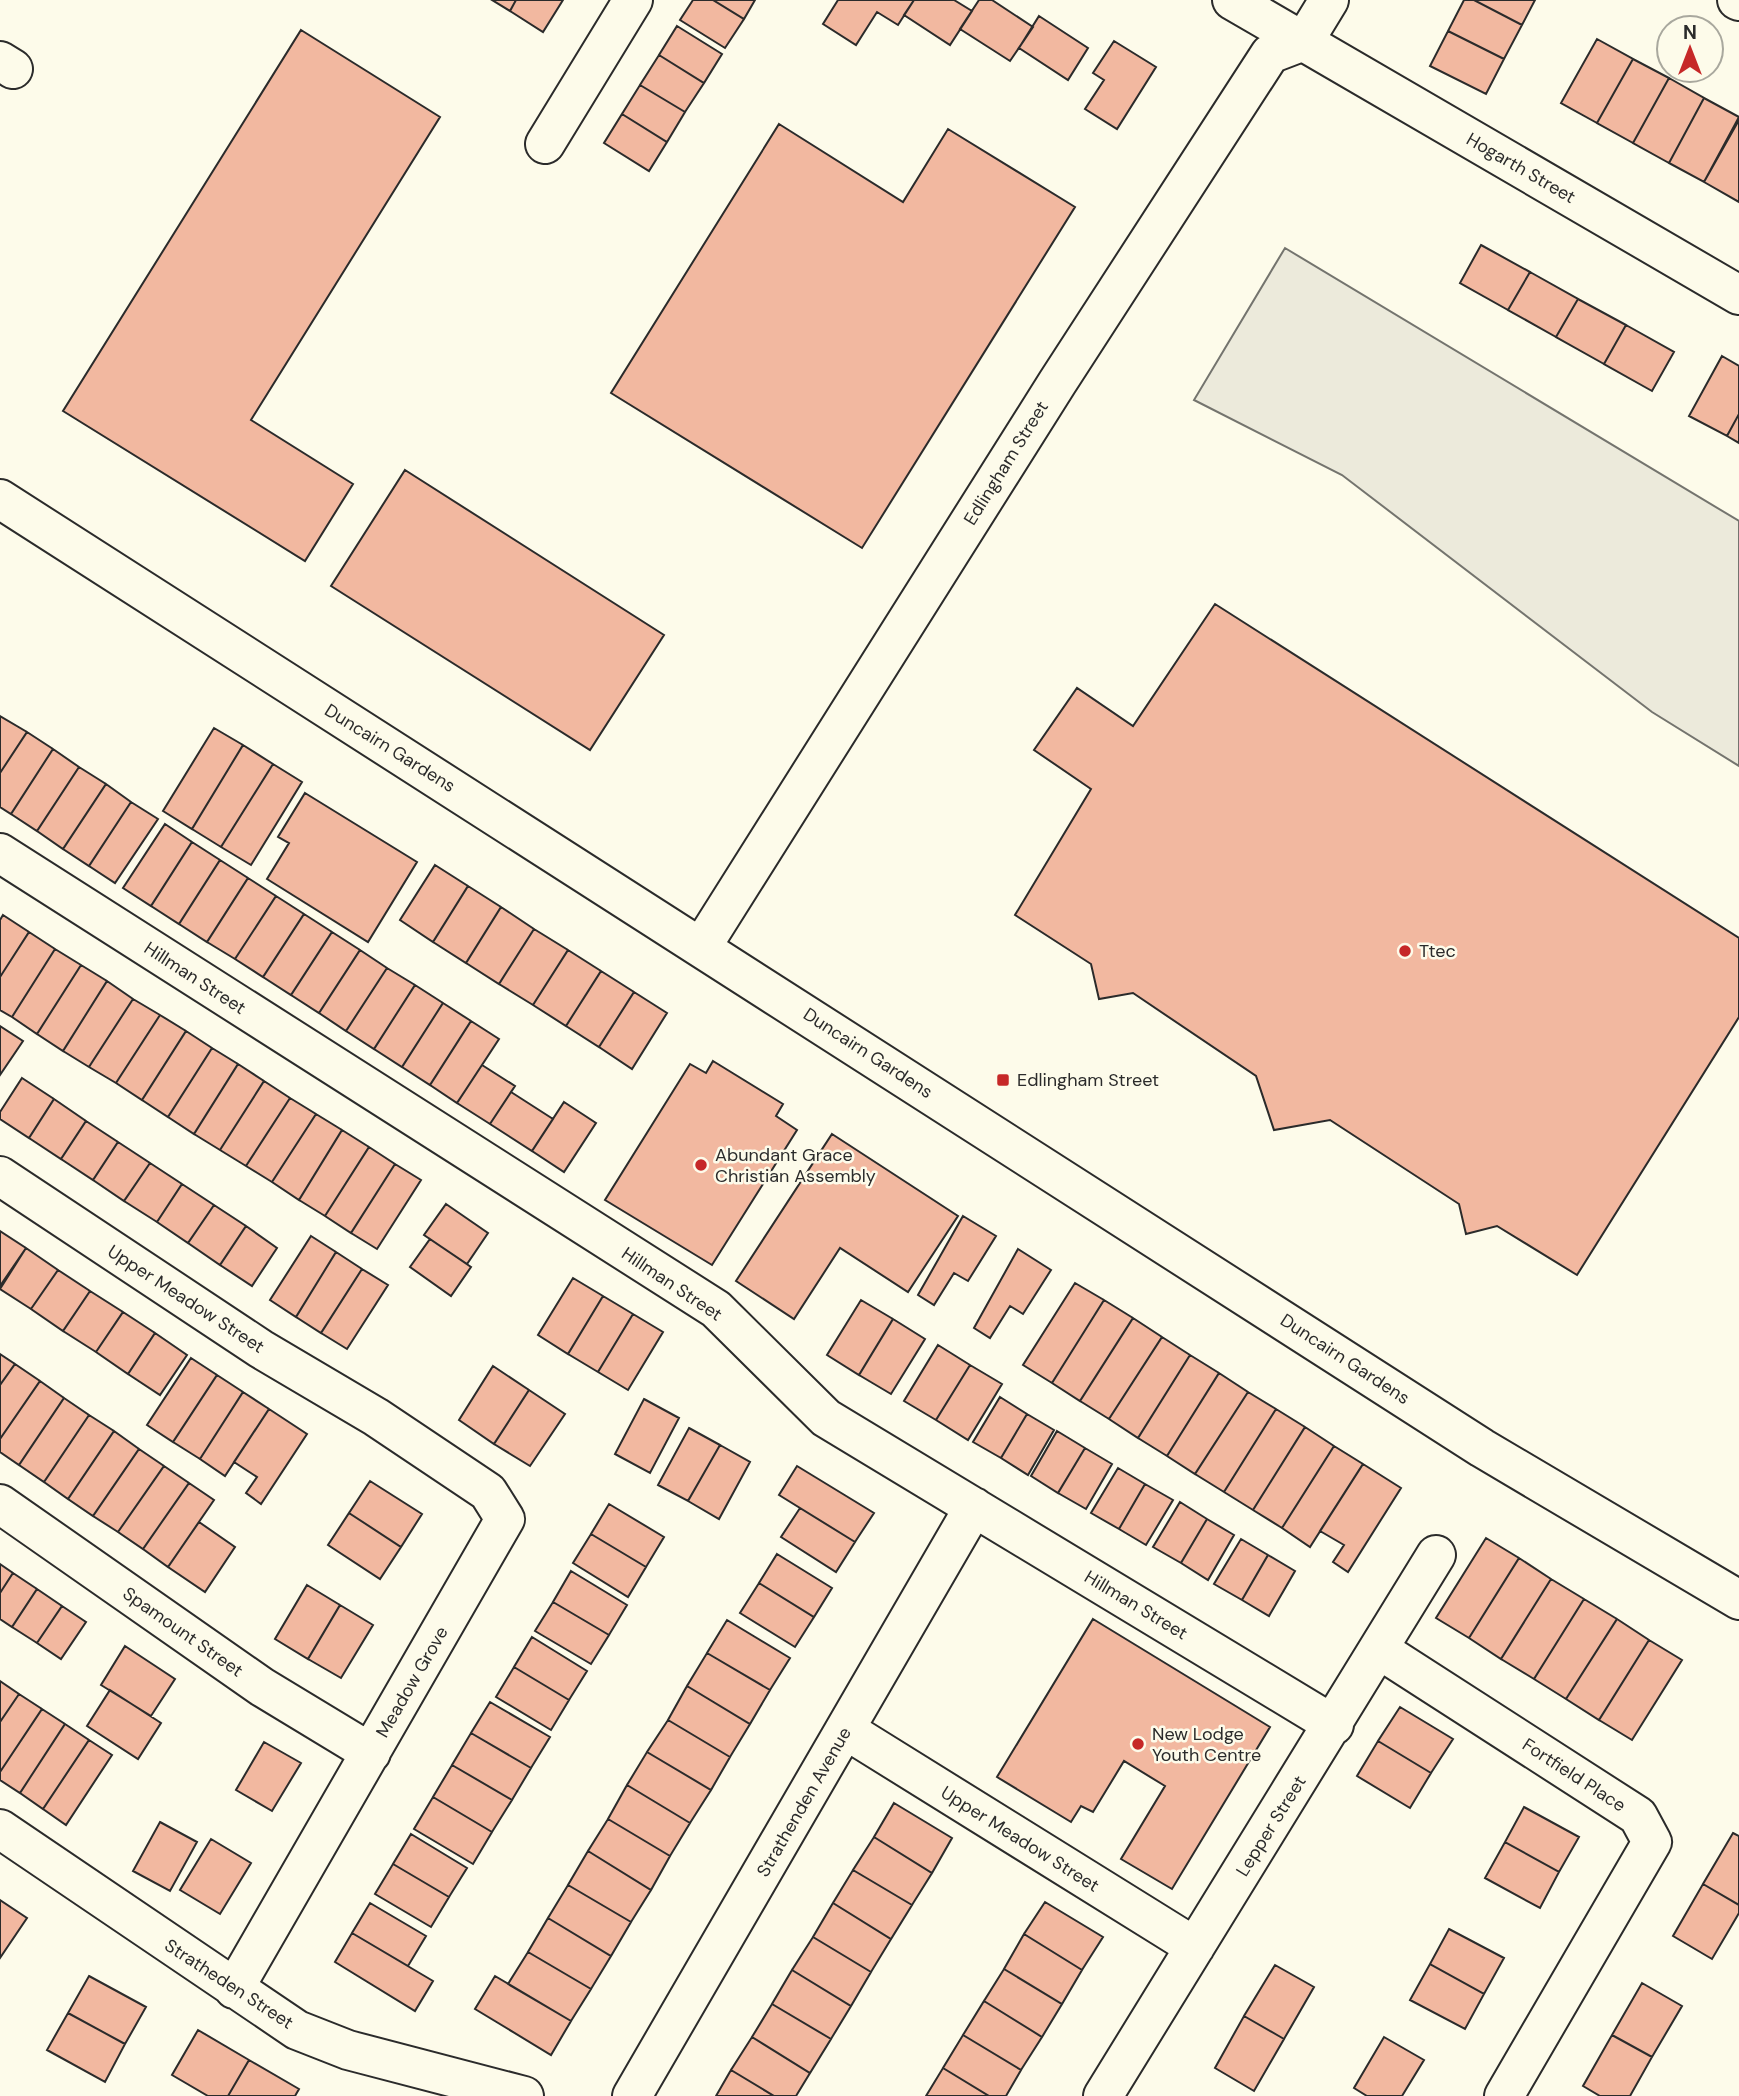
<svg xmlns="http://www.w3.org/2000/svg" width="1739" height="2096" font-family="'DM Sans',sans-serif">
	<rect width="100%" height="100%" fill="#fdfbea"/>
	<!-- parking -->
	<path fill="#eceadb" stroke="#74746e" stroke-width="2" d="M1285,248L1739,521V766L1652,712L1342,475L1194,400Z"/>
	<!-- building -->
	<path fill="#f2b8a0" stroke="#2b2b2b" stroke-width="2" d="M492,0H516L510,11Z
		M516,0H563L543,32L510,11Z
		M693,0H713L744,19L725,48L680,20Z
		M713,0H755L744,19Z
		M838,0H914L898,25L877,12L856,45L823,24Z
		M914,0H954L972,11L950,45L904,15Z
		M979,0H992L1033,27L1010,61L960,29Z
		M1464,0H1474L1522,25L1504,59L1448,31Z
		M1474,0H1535L1522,25Z
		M1039,16L1088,48L1068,80L1019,48Z
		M677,26L722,54L704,83L659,55Z
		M301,30L440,117L251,420L353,484L305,561L63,411Z
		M1448,31L1504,59L1486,94L1430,66Z
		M1597,39L1633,59L1597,123L1561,103Z
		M1114,41L1156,67L1117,129L1085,109L1104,80L1093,73Z
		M659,55L704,83L685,112L640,85Z
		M1633,59L1669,78L1633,143L1597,123Z
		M1669,78L1704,98L1669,163L1633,143Z
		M640,85L685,112L667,142L622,114Z
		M1704,98L1739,117L1704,182L1669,163Z
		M622,114L667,142L649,171L604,143Z
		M1739,120V202L1704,182Z
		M779,124L903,202L948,129L1075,207L862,548L611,393Z
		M1481,245L1530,272L1508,310L1460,283Z
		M1530,272L1578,299L1556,337L1508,310Z
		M1578,299L1626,325L1604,364L1556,337Z
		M1626,325L1674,352L1652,391L1604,364Z
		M1722,356L1739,366V414L1727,436L1689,416Z
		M1739,414V443L1727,436Z
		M405,470L664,635L590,750L331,586Z
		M1215,604L1739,938V1017L1577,1275L1497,1226L1466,1234L1459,1204L1330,1120L1274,1130L1256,1076L1133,993L1099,999L1091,964L1015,915L1091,789L1034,750L1077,688L1133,726Z
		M0,716L27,732L0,773Z
		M214,728L243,745L192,829L163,811Z
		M27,732L53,749L11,814L0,807V773Z
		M243,745L273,764L221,847L192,829Z
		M53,749L79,767L37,831L11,814Z
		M273,764L302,782L251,865L221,847Z
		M79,767L106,784L63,849L37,831Z
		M106,784L131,802L89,866L63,849Z
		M305,793L417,862L368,942L267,879L289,843L278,837Z
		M131,802L158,819L115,883L89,866Z
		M165,824L192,842L151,906L123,888Z
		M192,842L220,860L179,924L151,906Z
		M220,860L248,878L207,942L179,924Z
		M435,865L468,886L433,942L400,920Z
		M248,878L276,896L235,959L207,942Z
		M468,886L501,907L466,963L433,942Z
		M276,896L304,914L263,977L235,959Z
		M501,907L534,929L499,984L466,963Z
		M304,914L332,932L291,995L263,977Z
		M3,915L29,932L0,977V920Z
		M534,929L568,950L533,1005L499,984Z
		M29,932L55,949L12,1017L0,1010V977Z
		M332,932L360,950L319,1013L291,995Z
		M55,949L81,965L37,1034L12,1017Z
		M360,950L387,968L346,1031L319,1013Z
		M568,950L601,971L566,1026L533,1005Z
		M81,965L107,981L63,1051L37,1034Z
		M387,968L415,985L374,1049L346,1031Z
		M601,971L634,992L599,1047L566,1026Z
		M107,981L133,999L89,1067L63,1051Z
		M415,985L443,1003L402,1067L374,1049Z
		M634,992L667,1013L632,1069L599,1047Z
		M133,999L160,1015L116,1083L89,1067Z
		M443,1003L471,1021L430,1085L402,1067Z
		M160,1015L186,1031L142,1100L116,1083Z
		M471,1021L499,1039L457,1103L430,1085Z
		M0,1026L23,1041L0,1075Z
		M186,1031L212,1048L168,1117L142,1100Z
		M212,1048L238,1064L194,1134L168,1117Z
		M713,1061L783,1104L776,1116L797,1130L712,1265L605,1200L690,1064L706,1073Z
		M238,1064L264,1081L220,1150L194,1134Z
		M482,1065L515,1086L490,1124L457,1103Z
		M22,1078L54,1099L29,1138L0,1119V1112Z
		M264,1081L290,1098L246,1166L220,1150Z
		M511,1092L553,1119L532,1151L490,1124Z
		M290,1098L316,1114L272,1182L246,1166Z
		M54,1099L86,1121L61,1159L29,1138Z
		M564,1102L596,1123L564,1172L532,1151Z
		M316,1114L342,1130L299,1200L272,1182Z
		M86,1121L118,1142L93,1180L61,1159Z
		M342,1130L369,1147L325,1216L299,1200Z
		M832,1134L958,1216L908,1292L840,1248L794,1319L736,1281Z
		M118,1142L150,1163L124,1201L93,1180Z
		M369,1147L395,1164L351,1233L325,1216Z
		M150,1163L182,1184L157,1222L124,1201Z
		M395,1164L421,1180L377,1249L351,1233Z
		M182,1184L214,1205L188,1243L157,1222Z
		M446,1204L488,1233L467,1264L424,1235Z
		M214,1205L246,1226L220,1265L188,1243Z
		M963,1216L996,1236L968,1281L954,1273L934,1305L918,1295Z
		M246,1226L277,1248L252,1286L220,1265Z
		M0,1231L26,1248L0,1286Z
		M311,1236L336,1252L296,1317L270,1300Z
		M430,1239L471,1267L451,1296L410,1267Z
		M26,1248L58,1270L31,1309L0,1289Z
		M1018,1249L1051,1270L1023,1314L1010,1306L990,1338L974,1328Z
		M336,1252L362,1269L321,1333L296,1317Z
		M362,1269L388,1285L347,1349L321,1333Z
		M58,1270L90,1291L63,1331L31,1309Z
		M573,1278L603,1296L568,1354L538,1335Z
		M1075,1283L1104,1300L1052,1383L1023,1365Z
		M90,1291L123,1312L96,1352L63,1331Z
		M603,1296L633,1314L598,1372L568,1354Z
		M861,1300L893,1319L859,1375L827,1355Z
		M1104,1300L1133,1318L1080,1401L1052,1383Z
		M123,1312L155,1333L128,1374L96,1352Z
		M633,1314L663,1332L628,1390L598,1372Z
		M1133,1318L1162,1337L1109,1419L1080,1401Z
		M893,1319L925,1339L891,1394L859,1375Z
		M155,1333L187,1355L160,1395L128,1374Z
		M1162,1337L1190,1355L1138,1438L1109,1419Z
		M938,1345L970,1365L936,1420L904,1401Z
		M0,1354L15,1364L0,1385Z
		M1190,1355L1219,1373L1167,1456L1138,1438Z
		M191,1358L217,1375L173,1442L147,1425Z
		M15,1364L40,1381L0,1439V1385Z
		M970,1365L1002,1384L968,1440L936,1420Z
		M493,1366L529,1390L494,1444L459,1420Z
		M1219,1373L1248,1392L1195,1474L1167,1456Z
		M217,1375L243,1392L200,1459L173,1442Z
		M40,1381L64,1398L19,1465L0,1452V1439Z
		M529,1390L565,1414L530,1466L494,1444Z
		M243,1392L269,1409L225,1476L200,1459Z
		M1248,1392L1276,1409L1224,1492L1195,1474Z
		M1000,1397L1027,1414L1001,1458L973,1442Z
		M64,1398L89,1415L44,1482L19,1465Z
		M644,1399L679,1418L650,1473L615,1454Z
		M269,1409L307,1434L261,1504L246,1493L257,1477L234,1462Z
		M1276,1409L1305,1427L1253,1510L1224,1492Z
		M1027,1414L1054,1430L1028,1475L1001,1458Z
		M89,1415L114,1431L68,1499L44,1482Z
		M1305,1427L1334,1446L1282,1528L1253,1510Z
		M689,1428L720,1445L688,1501L658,1485Z
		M114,1431L139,1449L93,1516L68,1499Z
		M1057,1431L1085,1448L1058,1493L1031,1476Z
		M720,1445L750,1462L719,1519L688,1501Z
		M1334,1446L1363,1464L1310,1547L1282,1528Z
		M1085,1448L1112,1464L1086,1509L1058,1493Z
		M139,1449L164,1466L118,1532L93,1516Z
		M1363,1464L1401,1488L1348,1572L1333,1562L1344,1545L1320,1531Z
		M164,1466L189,1483L143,1549L118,1532Z
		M797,1466L874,1513L855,1542L779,1495Z
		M1118,1468L1145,1484L1119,1529L1091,1513Z
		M370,1481L422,1514L401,1547L349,1513Z
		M189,1483L214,1500L168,1567L143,1549Z
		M1145,1484L1173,1500L1146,1545L1119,1529Z
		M1180,1502L1207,1519L1181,1563L1153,1547Z
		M609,1504L664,1537L646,1567L591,1534Z
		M800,1508L855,1542L836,1572L781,1537Z
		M349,1513L401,1547L380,1579L328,1545Z
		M1207,1519L1234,1535L1208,1580L1181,1563Z
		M199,1522L235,1547L205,1592L168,1567Z
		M591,1534L646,1567L628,1597L573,1563Z
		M1486,1538L1519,1558L1469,1638L1436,1618Z
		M1241,1539L1268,1555L1242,1600L1214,1584Z
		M777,1554L832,1588L814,1617L759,1583Z
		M1268,1555L1295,1571L1269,1616L1242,1600Z
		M1519,1558L1551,1579L1501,1659L1469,1638Z
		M0,1564L13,1573L0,1593Z
		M571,1571L627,1605L609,1635L553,1602Z
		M13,1573L37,1589L12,1627L0,1619V1593Z
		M1551,1579L1584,1599L1534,1679L1501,1659Z
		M759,1583L814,1617L795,1647L740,1613Z
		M307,1585L340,1605L308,1659L275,1639Z
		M37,1589L62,1606L37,1643L12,1627Z
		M1584,1599L1617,1619L1566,1699L1534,1679Z
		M553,1602L609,1635L591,1664L535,1631Z
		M340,1605L373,1625L341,1678L308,1659Z
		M62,1606L86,1622L61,1659L37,1643Z
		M1093,1619L1270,1727L1172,1889L1121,1859L1165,1786L1124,1761L1093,1812L1081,1806L1071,1822L997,1777Z
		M1617,1619L1649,1640L1599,1720L1566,1699Z
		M727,1620L790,1658L770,1690L707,1653Z
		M532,1637L587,1671L569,1700L514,1667Z
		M1649,1640L1682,1660L1632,1740L1599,1720Z
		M125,1646L175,1679L151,1716L101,1685Z
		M707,1653L770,1690L750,1724L687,1686Z
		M514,1667L569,1700L551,1730L496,1697Z
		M0,1681L19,1694L0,1722Z
		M687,1686L750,1724L730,1757L668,1720Z
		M110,1690L161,1723L138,1759L87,1726Z
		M19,1694L42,1709L0,1772V1722Z
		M490,1702L550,1737L531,1768L471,1733Z
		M1400,1707L1453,1739L1431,1773L1378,1741Z
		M42,1709L65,1724L20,1793L0,1780V1772Z
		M668,1720L730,1757L711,1790L647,1752Z
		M65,1724L89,1740L43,1809L20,1793Z
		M471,1733L531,1768L512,1800L452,1765Z
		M89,1740L112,1755L66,1825L43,1809Z
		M1378,1741L1431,1773L1410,1808L1357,1776Z
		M264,1742L301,1763L272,1811L236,1790Z
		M647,1752L711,1790L690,1823L627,1785Z
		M452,1765L512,1800L492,1832L433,1797Z
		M627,1785L690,1823L670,1856L608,1819Z
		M433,1797L492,1832L473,1864L414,1829Z
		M894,1803L952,1838L932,1873L874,1837Z
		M1524,1807L1579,1837L1559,1872L1505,1842Z
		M608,1819L670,1856L651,1890L588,1851Z
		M160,1822L197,1842L170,1891L133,1871Z
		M1733,1833L1739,1836V1905L1703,1884Z
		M411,1834L467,1868L449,1897L393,1864Z
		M874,1837L932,1873L912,1905L853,1870Z
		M211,1839L251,1863L220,1914L180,1890Z
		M1505,1842L1559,1872L1540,1908L1485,1878Z
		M588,1851L651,1890L631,1922L568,1885Z
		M393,1864L449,1897L431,1927L375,1894Z
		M853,1870L912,1905L891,1939L833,1903Z
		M1703,1884L1739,1905V1913L1712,1959L1673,1936Z
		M568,1885L631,1922L611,1956L548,1918Z
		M0,1900L27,1918L0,1958Z
		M1045,1902L1103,1937L1082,1970L1024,1934Z
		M370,1903L426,1936L408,1966L352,1933Z
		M833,1903L891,1939L871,1972L813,1937Z
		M548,1918L611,1956L591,1989L528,1952Z
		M1449,1929L1504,1958L1484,1994L1430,1964Z
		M352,1933L433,1981L415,2011L335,1962Z
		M1024,1934L1082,1970L1062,2004L1004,1969Z
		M813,1937L871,1972L851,2006L792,1970Z
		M528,1952L591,1989L571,2021L508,1984Z
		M1430,1964L1484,1994L1465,2029L1410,2000Z
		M1275,1965L1314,1987L1284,2039L1244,2016Z
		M1004,1969L1062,2004L1042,2037L984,2001Z
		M792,1970L851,2006L831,2039L772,2004Z
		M89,1976L146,2007L125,2044L68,2013Z
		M495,1976L571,2021L551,2055L475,2009Z
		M1642,1983L1682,2006L1652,2057L1612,2035Z
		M984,2001L1042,2037L1021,2070L963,2035Z
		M772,2004L831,2039L810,2073L752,2037Z
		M68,2013L125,2044L105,2082L47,2050Z
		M1244,2016L1284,2039L1254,2091L1215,2068Z
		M198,2030L249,2060L228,2096H208L172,2075Z
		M963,2035L1021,2070L1006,2096H989L943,2068Z
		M1612,2035L1652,2057L1630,2096H1600L1583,2086Z
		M752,2037L810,2073L796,2096H774L731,2070Z
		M1384,2037L1424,2060L1402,2096H1367L1354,2088Z
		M249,2060L299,2089L295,2096H228Z
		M943,2068L989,2096H926Z
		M731,2070L774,2096H716Z"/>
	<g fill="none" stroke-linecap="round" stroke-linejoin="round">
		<defs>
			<path id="minor" d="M1232,0L1739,295
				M1737,0L1739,1
				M0,61L13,69
				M545,144L633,0
				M0,853L716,1309L826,1418L1334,1725
				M702,946L1057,383L1270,54L1304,41L1329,0
				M0,1176L261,1349L376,1417L488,1492L505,1519L234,1989
				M0,1504L262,1687L371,1753
				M1380,1650L1638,1816L1652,1842L1504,2096
				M846,1730L1195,1947
				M0,1829L297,2030L348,2050L524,2096
				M632,2096L974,1507
				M1103,2096L1436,1555"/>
			<path id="tertiary" d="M0,499L1482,1448L1739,1600"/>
		</defs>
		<!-- minor casing -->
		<use href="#minor" stroke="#2b2b2b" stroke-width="42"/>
		<!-- tertiary casing -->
		<use href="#tertiary" stroke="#2b2b2b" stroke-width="42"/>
		<!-- minor -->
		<use href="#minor" stroke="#fdfbea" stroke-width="38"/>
		<!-- tertiary -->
		<use href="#tertiary" stroke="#fdfbea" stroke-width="38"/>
	</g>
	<!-- markers -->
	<g fill="#c62828" stroke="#fdfbea" stroke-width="2.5">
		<circle cx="1405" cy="951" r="7"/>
		<rect x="996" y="1073" width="14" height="14" rx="3.5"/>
		<circle cx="701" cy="1165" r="7"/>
		<circle cx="1138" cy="1744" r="7"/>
	</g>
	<g text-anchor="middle" stroke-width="5" stroke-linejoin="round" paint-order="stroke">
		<!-- street labels -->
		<g font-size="18" fill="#2b2b2b" stroke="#fdfbea">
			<text transform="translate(1521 168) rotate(30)" y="6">Hogarth Street</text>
			<text transform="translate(1006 463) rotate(-58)" y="6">Edlingham Street</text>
			<text transform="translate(390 748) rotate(32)" y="6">Duncairn Gardens</text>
			<text transform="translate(195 978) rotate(33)" y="6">Hillman Street</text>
			<text transform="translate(868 1053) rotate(33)" y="6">Duncairn Gardens</text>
			<text transform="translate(672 1284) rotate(34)" y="6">Hillman Street</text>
			<text transform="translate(186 1299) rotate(33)" y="6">Upper Meadow Street</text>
			<text transform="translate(1345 1359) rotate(33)" y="6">Duncairn Gardens</text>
			<text transform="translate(1136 1605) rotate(31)" y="6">Hillman Street</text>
			<text transform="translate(183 1632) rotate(35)" y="6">Spamount Street</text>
			<text transform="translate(412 1682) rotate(-60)" y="6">Meadow Grove</text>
			<text transform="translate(1574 1775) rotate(33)" y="6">Fortfield Place</text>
			<text transform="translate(804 1802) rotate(-60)" y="6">Strathenden Avenue</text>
			<text transform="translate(1271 1826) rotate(-58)" y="6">Lepper Street</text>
			<text transform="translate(1020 1839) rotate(32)" y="6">Upper Meadow Street</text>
			<text transform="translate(229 1984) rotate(33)" y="6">Stratheden Street</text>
		</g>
		<!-- poi labels -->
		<g font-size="18" fill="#2b2b2b" stroke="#fdfbea" text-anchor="start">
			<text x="1419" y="957">Ttec</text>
			<text x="1017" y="1086">Edlingham Street</text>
			<text x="715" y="1161">Abundant Grace<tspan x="715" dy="21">Christian Assembly</tspan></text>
			<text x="1152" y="1740">New Lodge<tspan x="1152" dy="21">Youth Centre</tspan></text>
		</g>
	</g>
	<!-- north arrow -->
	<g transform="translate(1690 49)"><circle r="33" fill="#fdfbea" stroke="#a9a89e" stroke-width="2"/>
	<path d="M0-5L12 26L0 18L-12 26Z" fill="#c62828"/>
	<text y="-10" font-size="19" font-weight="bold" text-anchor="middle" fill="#2b2b2b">N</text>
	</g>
</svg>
